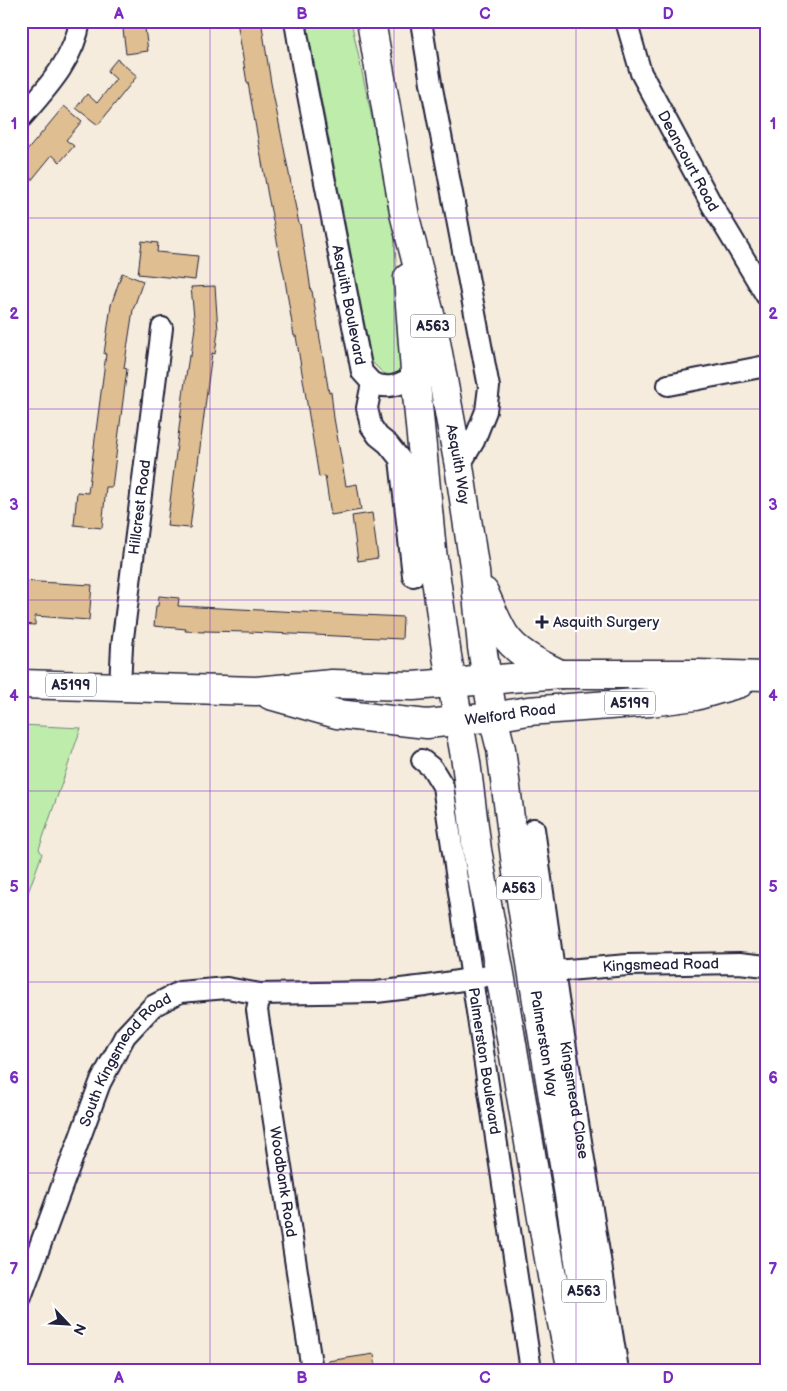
<svg xmlns="http://www.w3.org/2000/svg" width="787" height="1391" font-family="'Balsamiq Sans',sans-serif">
	<rect width="100%" height="100%" fill="#f5ecde"/>
	<filter id="ink" filterUnits="userSpaceOnUse"><feTurbulence type="fractalNoise" baseFrequency=".02" numOctaves="2"/><feDisplacementMap in="SourceGraphic" scale="10" xChannelSelector="R" yChannelSelector="G"/><feConvolveMatrix kernelMatrix="1 2 1 2 8 2 1 2 1" color-interpolation-filters="sRGB"/></filter>
	<g filter="url(#ink)">
		<!-- green -->
		<path fill="#bdecab" stroke="#708773" d="M306,21H351L393,216L403,366L396,377L383,373L372,362Z
			M21,725L81,728L39,849L42,854L21,912Z"/>
		<!-- building -->
		<path fill="#dfbe92" stroke="#22223b" d="M122,21H144L148,51L126,54Z
			M237,21H261L262,26L271,83L299,224H300L306,263H307L311,291H312L329,393L331,392L334,418L346,486L357,484L361,510L331,515L325,476L319,477L296,336H294L285,280L268,196L248,83H247Z
			M117,59L137,76L98,125L76,108L87,94L97,103L116,79L107,71Z
			M64,106L82,121L66,140L74,146L60,162L52,155L21,193V158Z
			M142,241L158,243L157,252L198,256L195,280L138,274Z
			M122,273L143,281L133,310L124,368L127,369L112,487H106L102,528L74,525L77,492L88,493L106,354H104L111,305Z
			M215,286L218,331L215,354L212,353L209,375L190,528L167,526L184,388L189,356H191L195,327L191,287Z
			M372,513L378,558L358,561L352,516Z
			M21,581L92,585L89,620L35,616V625L21,624Z
			M159,596L179,598L178,606L403,617L402,639L249,632L204,631V632L185,631L186,629L154,626L156,606H158Z
			M374,1354L376,1370H329L328,1361Z"/>
		<g fill="none" stroke-linecap="round" stroke-linejoin="round">
			<defs>
				<g id="street">
					<path id="s1" d="M295,21L303,69L362,372L372,383L367,408L371,426L378,436L388,444L400,459L413,576"/>
					<path d="M421,21L431,83L489,387L486,411L474,441L459,466"/>
					<path id="s2" d="M626,21L641,73L712,205L766,295"/>
					<path d="M21,118C46,89 74,60 80,21"/>
					<path d="M372,383C388,390 401,385 415,375"/>
					<path d="M668,385L766,366"/>
					<path id="s3" d="M120,686L122,646L162,328"/>
					<path id="s4" d="M422,760L432,768L443,786L531,1370"/>
					<path id="s5" d="M534,829L558,999L618,1370"/>
					<path id="s6" d="M555,971L628,965L739,963L766,966"/>
					<path id="s7" d="M260,994L257,1010L312,1370"/>
					<path id="s8" d="M21,1297L100,1083L125,1036L153,1006L180,992L227,988L260,994L376,992L426,986L500,974"/>
				</g>
				<g id="primary">
					<path d="M21,684L256,691L332,684L413,686L560,674H698L765,676"/>
					<path id="s9" d="M270,695L337,714L427,724L493,717L528,711L650,702L695,696L740,683"/>
				</g>
				<g id="highway">
					<path id="s10" d="M371,21L405,217L433,326L459,466L475,572L482,647L493,717L501,749L518,880L537,1001L572,1213L595,1370"/>
					<path d="M408,278L416,384L432,551L447,656L466,762L477,850L500,974L552,1276L572,1370"/>
					<path d="M484,592C490,605 496,621 504,634C516,653 540,664 560,674"/>
				</g>
			</defs>
			<!-- street casing -->
			<use href="#street" stroke="#22223b" stroke-width="24"/>
			<!-- primary casing -->
			<use href="#primary" stroke="#22223b" stroke-width="31"/>
			<!-- highway casing -->
			<use href="#highway" stroke="#22223b" stroke-width="31"/>
			<!-- street -->
			<use href="#street" stroke="#fff" stroke-width="20"/>
			<!-- primary -->
			<use href="#primary" stroke="#fff" stroke-width="28"/>
			<!-- highway -->
			<use href="#highway" stroke="#fff" stroke-width="28"/>
		</g>
	</g>
	<!-- grid -->
	<path fill="none" stroke="#7b2cbf" stroke-width="1" stroke-opacity="0.55" d="M210,21V1370M394,21V1370M576,21V1370M21,218H766M21,409H766M21,600H766M21,791H766M21,982H766M21,1173H766"/>
	<!-- markers -->
	<path fill="#22223b" stroke="#fff" stroke-width="2" d="M539.5 614.5h5v5h5v5h-5v5h-5v-5h-5v-5h5z"/>
	<g text-anchor="middle" stroke-width="4.5" stroke-linejoin="round" paint-order="stroke">
		<!-- shield labels -->
		<g fill="#fff" stroke="#646476" stroke-width="1">
			<rect x="410.5" y="314.5" width="45" height="23" rx="4"/>
			<rect x="46" y="673.5" width="50" height="23" rx="4"/>
			<rect x="605" y="691.5" width="50" height="23" rx="4"/>
			<rect x="496.5" y="876.5" width="45" height="23" rx="4"/>
			<rect x="561.5" y="1279.5" width="45" height="23" rx="4"/>
		</g>
		<g font-size="14" font-weight="bold" fill="#22223b">
			<text x="433" y="331">A563</text>
			<text x="71" y="690">A5199</text>
			<text x="630" y="708">A5199</text>
			<text x="519" y="893">A563</text>
			<text x="584" y="1296">A563</text>
		</g>
		<!-- street labels -->
		<g font-size="15" fill="#22223b" stroke="#fff">
			<text dy="5" stroke="none"><textPath href="#s2" startOffset="154">Deancourt Road</textPath></text>
			<text dy="5" stroke="none"><textPath href="#s1" startOffset="289">Asquith Boulevard</textPath></text>
			<text dy="5" stroke="none"><textPath href="#s10" startOffset="452">Asquith Way</textPath></text>
			<text dy="5" stroke="none"><textPath href="#s3" startOffset="180">Hillcrest Road</textPath></text>
			<text dy="5" stroke="none"><textPath href="#s9" startOffset="244">Welford Road</textPath></text>
			<text dy="5" stroke="none"><textPath href="#s6" startOffset="106">Kingsmead Road</textPath></text>
			<text dy="5" stroke="none"><textPath href="#s10" startOffset="1038">Palmerston Way</textPath></text>
			<text dy="5" stroke="none"><textPath href="#s4" startOffset="312">Palmerston Boulevard</textPath></text>
			<text dy="5" stroke="none"><textPath href="#s8" startOffset="262">South Kingsmead Road</textPath></text>
			<text dy="5" stroke="none"><textPath href="#s5" startOffset="274">Kingsmead Close</textPath></text>
			<text dy="5" stroke="none"><textPath href="#s7" startOffset="190">Woodbank Road</textPath></text>
		</g>
		<!-- poi labels -->
		<g font-size="15" fill="#22223b" stroke="#fff" text-anchor="start">
			<text x="553" y="627">Asquith Surgery</text>
		</g>
	</g>
	<!-- margin -->
	<rect width="787" height="1391" fill="none" stroke="#fff" stroke-width="55"/>
	<!-- north arrow -->
	<g transform="translate(68 1324) rotate(115)" stroke="#ffffff" stroke-width="4" paint-order="stroke">
	<path d="M0-4L9 19L0 12L-9 19Z" fill="#22223b"/>
	<text y="-8" font-size="14" font-weight="bold" text-anchor="middle" fill="#22223b">N</text>
	</g>
	<rect x="28" y="28" width="732" height="1336" fill="none" stroke="#7b2cbf" stroke-width="2"/>
	<g font-size="16" text-anchor="middle" font-weight="bold" fill="#7b2cbf">
		<text x="119" y="19">A</text>
		<text x="302" y="19">B</text>
		<text x="485" y="19">C</text>
		<text x="668" y="19">D</text>
		<text x="14" y="129">1</text>
		<text x="773" y="129">1</text>
		<text x="14" y="319">2</text>
		<text x="773" y="319">2</text>
		<text x="14" y="510">3</text>
		<text x="773" y="510">3</text>
		<text x="14" y="701">4</text>
		<text x="773" y="701">4</text>
		<text x="14" y="892">5</text>
		<text x="773" y="892">5</text>
		<text x="14" y="1083">6</text>
		<text x="773" y="1083">6</text>
		<text x="14" y="1274">7</text>
		<text x="773" y="1274">7</text>
		<text x="119" y="1383">A</text>
		<text x="302" y="1383">B</text>
		<text x="485" y="1383">C</text>
		<text x="668" y="1383">D</text>
	</g>
</svg>
